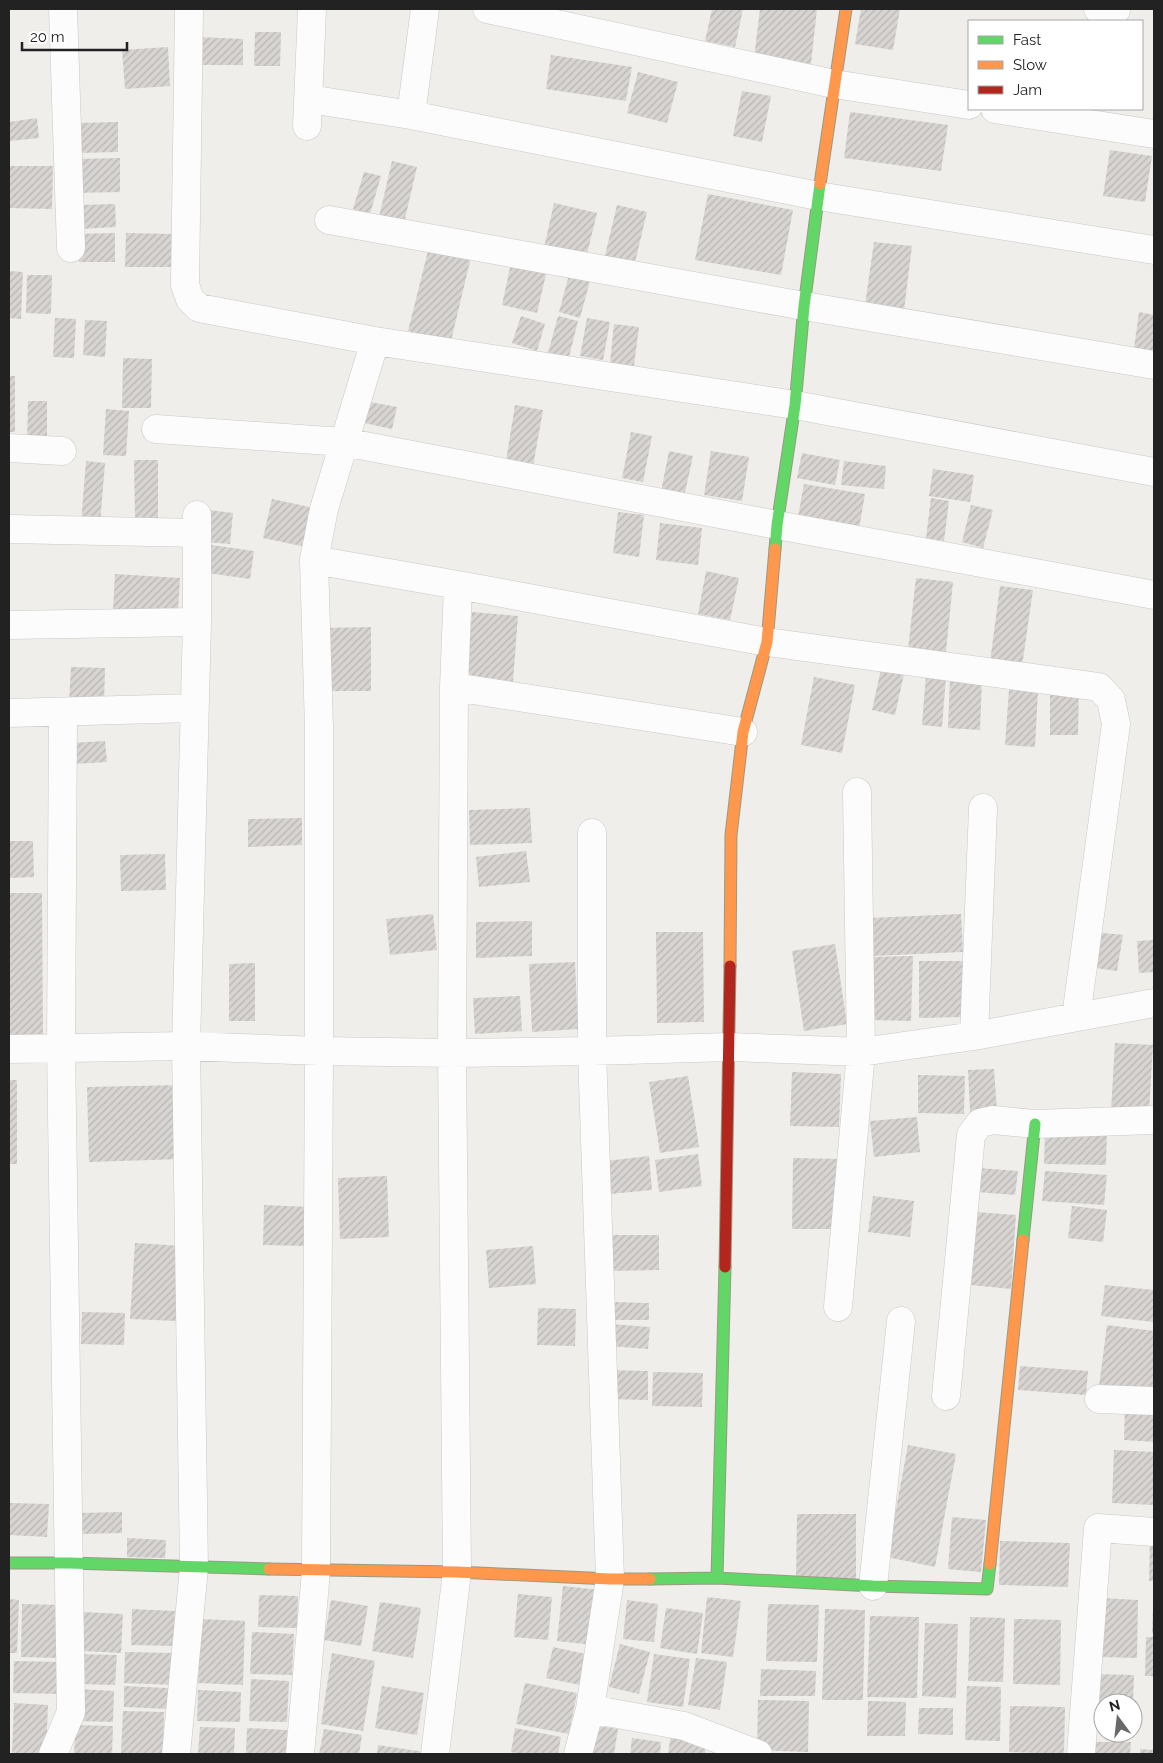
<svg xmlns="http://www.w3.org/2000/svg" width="1163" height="1763" font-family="Raleway,sans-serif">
	<defs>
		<pattern id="building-hatch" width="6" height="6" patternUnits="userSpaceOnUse" patternTransform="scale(1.25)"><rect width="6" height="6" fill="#d7d4d2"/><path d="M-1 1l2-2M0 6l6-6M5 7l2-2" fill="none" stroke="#b8b6b4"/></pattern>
	</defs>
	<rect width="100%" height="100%" fill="#f0eeeb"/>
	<!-- building -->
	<path fill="url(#building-hatch)" d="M712,9H743L735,47L705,41Z
		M760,9H817L811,64L754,58Z
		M861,9H900L893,50L855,44Z
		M255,32H281L280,66H254Z
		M198,37L243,39V65H197Z
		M168,47L170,86L125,89L122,50Z
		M551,55L632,67L626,101L546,89Z
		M638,72L678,82L667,123L627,113Z
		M742,91L771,96L762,142L733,136Z
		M850,112L948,125L941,171L844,158Z
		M37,118L39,138L9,141V122Z
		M118,122V152L78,153V123Z
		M1110,150L1152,156L1145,202L1103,196Z
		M120,158V192L74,193L73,159Z
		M392,161L417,167L404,223L379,217Z
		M9,166H53L52,209L9,208Z
		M364,172L381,176L370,214L353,209Z
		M708,194L793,210L781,275L695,260Z
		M554,203L597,213L586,258L544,248Z
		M115,204L116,227L80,229V205Z
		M617,205L647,212L633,271L603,264Z
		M115,233V262H79V234Z
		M126,233L173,234V267H125Z
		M874,242L912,246L904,310L865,305Z
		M430,243L472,253L451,341L408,331Z
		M511,263L547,270L537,313L502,305Z
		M9,271L23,272L21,319L9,318Z
		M27,275H52L51,314L26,313Z
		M569,275L590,281L580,318L559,312Z
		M1139,312L1154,315V352L1134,348Z
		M521,316L545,324L537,351L512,343Z
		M558,316L578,321L568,361L547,357Z
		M55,318L76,319L74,358L53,357Z
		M587,318L610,322L603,360L580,356Z
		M85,320L107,321L105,357L83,355Z
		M614,324L639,327L634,366L610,363Z
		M123,358L152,359L151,408H122Z
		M9,376H15V432H9Z
		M359,400L397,407L392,429L355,421Z
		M28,401H47V443H27Z
		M515,405L543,410L532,472L505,467Z
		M106,409L129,411L126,456L103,455Z
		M631,432L652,436L643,482L622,478Z
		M669,451L693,456L684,497L661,492Z
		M711,451L749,457L742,501L704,495Z
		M802,453L840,460L835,485L797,478Z
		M134,460H158V518L135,519Z
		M86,461L105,463L100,525L81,523Z
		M844,461L886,466L884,489L841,485Z
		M933,469L974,475L970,502L929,496Z
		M804,484L865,494L859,529L798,517Z
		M931,498L949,501L944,541L926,538Z
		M272,499L319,509L311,548L263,538Z
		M971,505L993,510L983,548L962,542Z
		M209,510L233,513L230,544L205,542Z
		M618,512L644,515L639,557L613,553Z
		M660,523L702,528L698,565L656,560Z
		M204,544L254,551L250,579L200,572Z
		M706,571L739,578L730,620L698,614Z
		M115,574L180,578L178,612L113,609Z
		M916,578L953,582L945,662L907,658Z
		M1000,586L1033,590L1022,666L990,662Z
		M472,612L518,616L513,682L467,679Z
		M371,627V691H324V628Z
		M71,667L105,668L104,703L69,702Z
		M881,669L904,674L895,715L872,710Z
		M926,675L946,677L942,727L922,725Z
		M814,677L855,685L842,753L801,745Z
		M950,678L982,680L980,730L948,728Z
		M1009,690L1038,692L1035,747L1005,745Z
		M1079,691L1078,735H1050V692Z
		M105,741L107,762L73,764L72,743Z
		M530,808L532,843L470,845L469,810Z
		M302,818V845L248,847V819Z
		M9,841H33L34,877L9,878Z
		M526,851L530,882L479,887L476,857Z
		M165,854L166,890L121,891L120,855Z
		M9,893H42L43,1040L9,1041Z
		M433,914L437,950L390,955L386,919Z
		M961,914L963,952L871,956L870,918Z
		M532,921V956L476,958V922Z
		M656,932H703L704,1022L657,1023Z
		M1094,932L1123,935L1117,971L1089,967Z
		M1154,940V972L1139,973L1137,941Z
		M835,944L847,1024L804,1031L792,951Z
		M913,956L911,1021L870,1020L871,957Z
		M919,961H964V1017L919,1018Z
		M575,962L578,1029L532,1032L529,964Z
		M255,963V1021H229V964Z
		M520,996L522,1031L475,1034L473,998Z
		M1115,1043L1153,1045L1149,1112L1111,1110Z
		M994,1069L997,1111L970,1112L968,1070Z
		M792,1072L841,1074L839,1127L790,1126Z
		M918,1075L965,1076L964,1114L918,1113Z
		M688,1076L699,1147L660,1153L649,1082Z
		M9,1080H17V1164H9Z
		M180,1085L182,1159L89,1162L87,1087Z
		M917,1117L920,1152L874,1157L870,1121Z
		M1045,1132H1107L1106,1165L1044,1164Z
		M698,1154L702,1186L659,1192L655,1160Z
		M649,1156L652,1190L610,1194L606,1161Z
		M793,1158L838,1159L837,1229H792Z
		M979,1168L1018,1171L1015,1195L977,1192Z
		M1045,1171L1107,1175L1104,1205L1042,1201Z
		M387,1176L389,1237L340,1239L338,1178Z
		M873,1196L914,1201L910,1237L868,1232Z
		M264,1205L309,1207L308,1246L263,1245Z
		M1072,1206L1107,1210L1103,1242L1068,1238Z
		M976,1212L1016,1215L1011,1289L971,1285Z
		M612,1235H659V1270L611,1271Z
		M135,1243L183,1246L178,1321L130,1319Z
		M533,1246L536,1284L489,1288L486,1250Z
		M1105,1285L1154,1290V1322L1101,1316Z
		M609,1302L649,1303V1320H609Z
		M538,1308L576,1309L575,1346L537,1345Z
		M82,1312L125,1313L124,1345L81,1344Z
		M610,1324L650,1327L648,1349L609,1346Z
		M1107,1325L1154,1331V1392L1099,1386Z
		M1020,1366L1088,1371L1086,1395L1018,1390Z
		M607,1370L648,1371V1400L606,1399Z
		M653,1372L703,1373L702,1407L652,1406Z
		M1125,1407L1154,1409V1442L1124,1440Z
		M908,1445L956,1454L935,1567L887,1557Z
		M1114,1450L1154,1452V1505L1112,1503Z
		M9,1503L49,1504L47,1537L9,1535Z
		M122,1512V1533L81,1534V1513Z
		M797,1514H856V1579H796Z
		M952,1517L986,1520L981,1572L948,1569Z
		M127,1538L166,1540L165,1558L127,1557Z
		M1150,1540H1154V1581H1149Z
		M1000,1541L1070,1543L1068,1587L999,1585Z
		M563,1586L600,1590L594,1645L557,1641Z
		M518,1594L552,1597L548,1640L514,1637Z
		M259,1595L298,1596L297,1628L258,1627Z
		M707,1597L741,1601L733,1657L701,1653Z
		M1101,1598L1138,1600L1137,1658L1099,1657Z
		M9,1599L19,1600L17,1653H9Z
		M331,1600L368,1606L361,1646L324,1640Z
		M627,1600L658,1604L654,1642L623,1639Z
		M380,1602L421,1608L413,1658L372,1651Z
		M22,1604L61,1605L59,1658L21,1657Z
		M768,1604L819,1605L817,1662L766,1661Z
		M1153,1604H1154V1633H1152Z
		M666,1608L703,1613L697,1654L660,1648Z
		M132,1609L175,1611L173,1646L131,1645Z
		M825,1609L865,1610L863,1700H822Z
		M83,1612L123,1614L121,1653L82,1651Z
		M870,1616L919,1617L917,1698L867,1697Z
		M970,1617L1005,1618L1003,1682L968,1681Z
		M201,1619L245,1621L243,1685L198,1683Z
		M1014,1619L1061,1620L1060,1685L1013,1684Z
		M925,1623L958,1624L956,1698L922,1696Z
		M252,1632L294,1634L292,1675L250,1674Z
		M1146,1637H1154V1676H1145Z
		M620,1644L650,1652L639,1694L609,1687Z
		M553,1647L586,1654L580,1685L546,1678Z
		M125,1652L174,1653L173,1685L124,1683Z
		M332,1653L375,1661L363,1731L321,1724Z
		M78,1654L117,1655L115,1685L77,1684Z
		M654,1654L690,1659L683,1707L647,1702Z
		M696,1658L727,1662L720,1710L688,1705Z
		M14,1661L62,1662L61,1694L13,1693Z
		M761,1669L816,1671L815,1696H760Z
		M1090,1674L1134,1675L1133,1703H1103V1717H1089Z
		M251,1679L289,1681L287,1722L249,1721Z
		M525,1683L577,1693L569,1734L516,1724Z
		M124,1686L168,1688V1709L124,1707Z
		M382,1686L424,1693L417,1735L375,1728Z
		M967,1686L1001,1687L1000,1741L965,1740Z
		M78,1689L114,1691L113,1722L77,1721Z
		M198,1690L241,1692L240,1722L197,1721Z
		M758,1700L809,1701L808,1752L757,1750Z
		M868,1701L906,1702L905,1736H867Z
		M14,1703L48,1705L46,1754H12Z
		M1010,1706L1065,1707L1064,1754L1009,1752Z
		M919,1708H953V1735L918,1734Z
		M123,1711L164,1712L163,1754H121Z
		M76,1725L113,1726L112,1754H74Z
		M591,1725L618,1729L614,1754H587Z
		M200,1727L235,1728L234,1754H198Z
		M247,1728L287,1730L286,1754H246Z
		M515,1728L561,1737L558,1754H521L511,1752Z
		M324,1729L362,1735L359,1754H319Z
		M671,1735L707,1740L705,1754H668Z
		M632,1738L661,1742L660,1754H630Z
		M1088,1742H1131L1130,1754H1088Z
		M378,1745L431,1753V1754H377Z
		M1140,1749L1154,1750V1754H1140Z"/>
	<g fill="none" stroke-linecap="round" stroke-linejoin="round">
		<defs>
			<path id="street" d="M63,9L71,248
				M189,9L185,285L190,299L199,308L375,341L795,405L1154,472
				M425,9L411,115L818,196L1154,250
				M487,9L834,84L969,105
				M1098,9L1116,10
				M309,99L411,115
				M995,109L1154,134
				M307,126L312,9
				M329,220L804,306L1154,365
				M156,429L344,442L777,525L1154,595
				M9,448L62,451
				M9,529L197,533
				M314,560L458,585L767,642L1099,687L1111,700L1116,724L1076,1017
				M9,625L197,622
				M454,687L743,732
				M9,713L194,708
				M974,1036L983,808
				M9,1049L186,1046L319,1051L452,1053L592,1051L730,1047L861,1052L974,1036L1154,1003
				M838,1307L861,1052L857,792
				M946,1396L971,1135L980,1123L993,1120L1035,1124L1154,1120
				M1099,1399L1154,1401
				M873,1586L901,1321
				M590,1709L684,1726L758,1754
				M53,1754L71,1712L61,1047L63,713
				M176,1754L194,1568L186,1046L197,622V515
				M300,1754L316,1571L319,1051V728L314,560L324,509L375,341
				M435,1754L457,1572L452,1053L454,687L458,585
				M578,1754L590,1709L610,1579L592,1051V833
				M1081,1754L1098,1528L1154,1532"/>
			<path id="fast" d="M775,549L777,525L795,405L804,306L820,184
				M1023,1240L1035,1124
				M9,1563H69L269,1569
				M717,1578L725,1267
				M650,1579L717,1578L873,1586L987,1589L990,1564"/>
			<path id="slow" d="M820,184L846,9
				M730,966L731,835L743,732L767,642L775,549
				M990,1564L1023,1240
				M269,1569L457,1572L610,1579H650"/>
			<path id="jam" d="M725,1267L730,966"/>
		</defs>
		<!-- street casing -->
		<use href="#street" stroke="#c9c8c7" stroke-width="29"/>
		<!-- fast casing -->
		<use href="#fast" stroke="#999a82" stroke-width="13"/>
		<!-- slow casing -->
		<use href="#slow" stroke="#999a82" stroke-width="13"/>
		<!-- jam casing -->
		<use href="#jam" stroke="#999a82" stroke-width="13"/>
		<!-- street -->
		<use href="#street" stroke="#fdfcfc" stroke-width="28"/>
		<!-- fast -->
		<use href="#fast" stroke="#63d668" stroke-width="11"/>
		<!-- slow -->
		<use href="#slow" stroke="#ff974d" stroke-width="11"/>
		<!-- jam -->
		<use href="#jam" stroke="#b3261e" stroke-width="11"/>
	</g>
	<!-- border -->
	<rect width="1163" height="1763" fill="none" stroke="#222222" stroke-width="20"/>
	<!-- legend -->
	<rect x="968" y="20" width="175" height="90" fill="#ffffff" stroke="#a7a7a7"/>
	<rect x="978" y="36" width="25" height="8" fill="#63d668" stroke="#a7a7a7"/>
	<text x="1013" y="45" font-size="15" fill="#222222">Fast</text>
	<rect x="978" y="61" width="25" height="8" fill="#ff974d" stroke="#a7a7a7"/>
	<text x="1013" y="70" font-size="15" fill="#222222">Slow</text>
	<rect x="978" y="86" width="25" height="8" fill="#b3261e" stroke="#a7a7a7"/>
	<text x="1013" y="95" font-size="15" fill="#222222">Jam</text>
	<!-- north arrow -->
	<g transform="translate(1118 1718) rotate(345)"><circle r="24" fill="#ffffff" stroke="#a7a7a7"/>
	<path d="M0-4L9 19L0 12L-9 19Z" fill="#6a6968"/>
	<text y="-8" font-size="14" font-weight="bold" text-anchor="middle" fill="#222222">N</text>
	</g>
	<!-- scale -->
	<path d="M22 42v8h105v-8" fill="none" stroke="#222222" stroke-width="2.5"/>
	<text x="30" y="42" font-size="15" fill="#222222" stroke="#ffffff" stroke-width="4" paint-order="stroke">20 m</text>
</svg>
